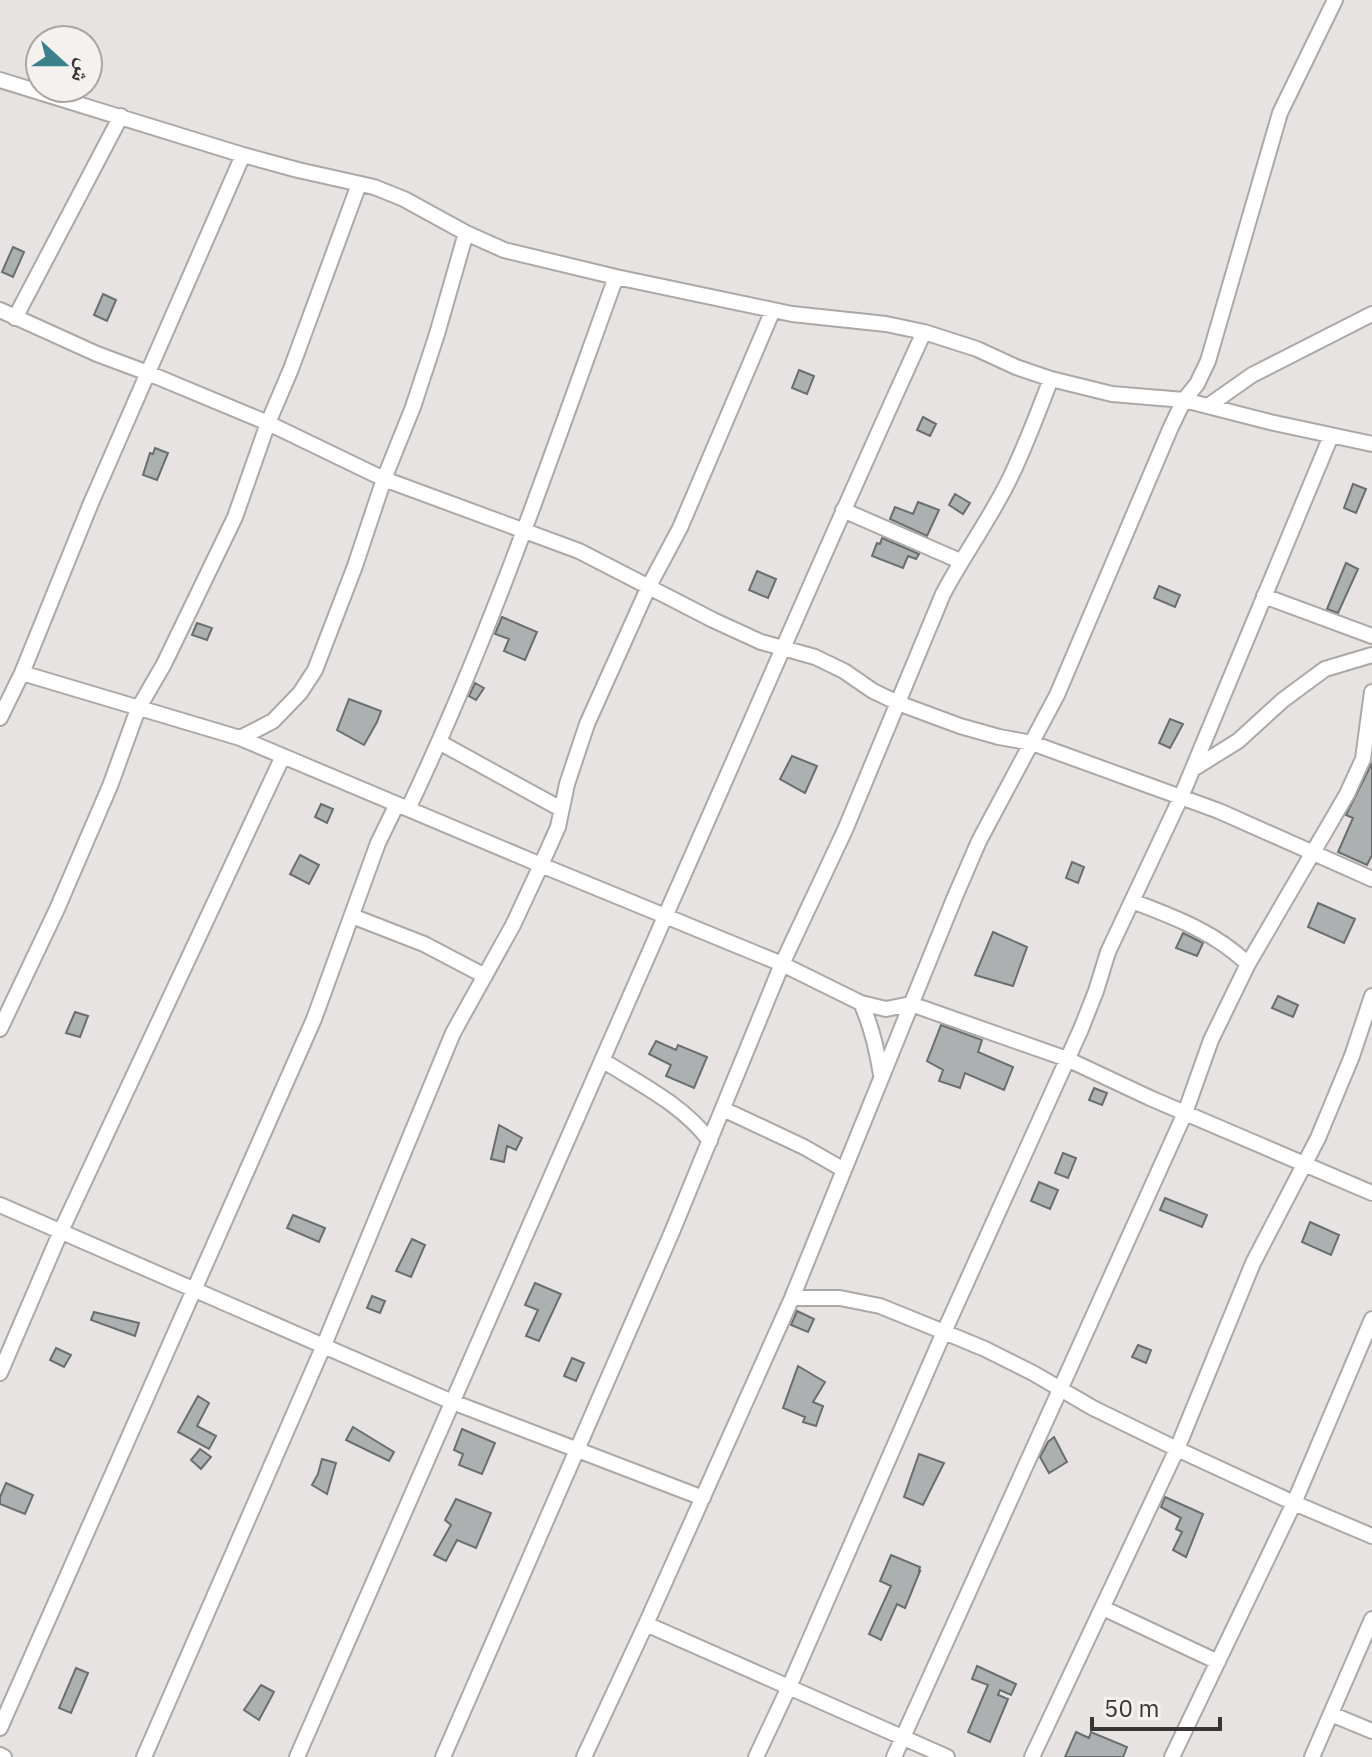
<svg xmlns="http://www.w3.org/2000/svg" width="1372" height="1757" font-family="'IBM Plex Sans','Noto Naskh Arabic',sans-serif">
	<rect width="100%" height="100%" fill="#e7e3e2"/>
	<!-- building -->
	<path fill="#acb0b1" stroke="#6a6e6f" stroke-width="2" d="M13,247L24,252L13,277L2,272Z
		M103,294L116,300L107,321L94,315Z
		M799,370L814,376L807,394L792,388Z
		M923,417L936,424L930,436L917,430Z
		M155,448L168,453L157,480L143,475L150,453L153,454Z
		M1353,484L1366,489L1356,513L1344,508Z
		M955,494L970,503L963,514L949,505Z
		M918,502L939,510L927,536L890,519L895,507L913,514Z
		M882,538L919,554L916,559L908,556L903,568L872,556L877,543L880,544Z
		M1346,563L1358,569L1338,613L1327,609Z
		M757,571L776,579L768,598L749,590Z
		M1159,586L1180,595L1175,607L1154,598Z
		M502,617L537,632L525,660L504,651L509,639L495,634Z
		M197,623L212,628L207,640L192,635Z
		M475,683L484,688L476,700L469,696Z
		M349,699L381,711L377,722L364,745L337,730Z
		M1170,719L1183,724L1170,748L1159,743Z
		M792,756L817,766L805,793L780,779Z
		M1372,763V855L1367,865L1338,852L1353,818L1346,815Z
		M321,804L333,809L327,823L315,817Z
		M300,855L319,865L309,884L290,874Z
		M1072,862L1084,867L1078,883L1066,878Z
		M1318,903L1355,919L1344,943L1308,927Z
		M993,932L1027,947L1013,986L975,975Z
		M1183,933L1203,943L1197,956L1176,948Z
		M1278,996L1298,1005L1293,1017L1272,1008Z
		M75,1012L88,1016L80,1037L66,1033Z
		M941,1025L982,1040L978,1052L1013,1067L1004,1090L965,1073L960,1088L939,1081L943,1070L927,1061Z
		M656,1041L676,1050L678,1045L707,1057L694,1088L666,1076L671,1065L649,1054Z
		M1094,1088L1107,1093L1102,1105L1089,1100Z
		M499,1125L522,1138L516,1150L507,1146L504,1162L491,1159Z
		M1063,1153L1076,1158L1068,1178L1055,1173Z
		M1039,1182L1058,1190L1050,1209L1031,1201Z
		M1165,1198L1207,1215L1202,1227L1160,1210Z
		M293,1215L325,1228L319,1242L287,1228Z
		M1310,1222L1339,1235L1331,1255L1302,1242Z
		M412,1239L425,1245L411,1277L396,1271Z
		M535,1283L561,1294L539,1341L526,1336L538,1310L525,1305Z
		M372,1296L385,1301L380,1313L367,1308Z
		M797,1311L814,1319L808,1332L791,1325Z
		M94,1312L139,1323L135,1336L91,1320Z
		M1138,1345L1151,1350L1146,1363L1132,1357Z
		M56,1348L71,1355L64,1367L50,1360Z
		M572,1358L584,1363L576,1381L564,1376Z
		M798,1366L825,1382L813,1402L823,1406L816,1426L803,1422L805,1417L783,1408Z
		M198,1396L209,1403L197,1426L216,1436L209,1449L178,1432Z
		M353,1427L394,1452L389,1461L346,1440Z
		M462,1429L495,1443L482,1474L459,1465L463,1454L454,1450Z
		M1054,1437L1067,1462L1049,1473L1040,1457L1048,1442Z
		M200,1449L211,1457L201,1469L191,1460Z
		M919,1454L944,1463L923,1505L904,1497Z
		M322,1459L336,1463L327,1494L312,1485L318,1474Z
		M6,1483L33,1495L25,1514L0,1504V1497Z
		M1165,1497L1203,1514L1186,1557L1173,1550L1182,1532L1176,1529L1181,1518L1161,1507Z
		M456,1499L491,1513L476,1548L457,1540L446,1561L434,1555L451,1525L445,1520Z
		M891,1555L920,1567L919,1571H920L905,1608L897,1604L881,1640L869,1634L891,1586L880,1581Z
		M977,1666L1016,1684L1011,1695L1000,1690L998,1695L1008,1699L990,1742L968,1732L988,1685L972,1679Z
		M76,1668L88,1673L71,1713L59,1708Z
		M261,1685L274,1692L259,1720L244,1710Z
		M1076,1732L1089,1738L1091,1732L1127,1747L1123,1757H1065Z"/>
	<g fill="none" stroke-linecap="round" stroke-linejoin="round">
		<defs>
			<path id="street" d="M0,80L243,155L298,170L374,187L404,199L466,233L504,250L616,277L792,314L886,324L924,332L977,349L1016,367L1051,379L1112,394L1184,400L1270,422L1372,444
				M0,310L97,354L148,373L268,423L384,479L579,551L713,620L761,642L815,657L844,671L873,691L898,703L960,726L999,737L1032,743L1219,811L1372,879
				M15,318L121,116
				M1208,406L1252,375L1372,314
				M843,510L960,561
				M1264,596L1372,636
				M22,673L240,738L541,865L782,964L861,1003L886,1009L911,1004L1067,1059L1150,1098L1372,1193
				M0,718L22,673L91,503L243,155
				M240,738L273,721L300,693L315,670L355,566L384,479L413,407L437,334L466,233
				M439,742L561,809
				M1193,769L1238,741L1283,700L1325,669L1372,655
				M408,809C490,637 551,456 616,277
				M1132,901C1174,917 1215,932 1248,964
				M352,916L424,944L485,976
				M861,1003C872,1027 877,1049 881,1075
				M0,1029L57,909L110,786L138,709L164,664L235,517L268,423L291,369L359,184
				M602,1060C640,1084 682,1104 710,1141
				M723,1109L804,1147L844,1170
				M0,1205L450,1401L703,1498
				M792,1298H840L880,1306L944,1332L985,1349L1033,1373L1093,1408L1177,1449L1294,1503L1372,1536
				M0,1373L61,1231L283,756
				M1103,1608L1218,1662
				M646,1624L947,1757
				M1331,1714L1372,1731
				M0,1728L314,1019L378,843L397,804
				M0,1755L4,1757
				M144,1757L324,1345L453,1033L513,925L541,865L558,827L567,784L587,724L649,586L680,528L773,310
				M297,1757C418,1477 541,1198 664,919C751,723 835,526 924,332
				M443,1757L672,1232L782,964L845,830L943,594C964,554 991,518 1011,476C1026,445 1038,412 1051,379
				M584,1757L646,1624L792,1298L954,899L979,841L1057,695L1171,427L1184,400L1197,384L1208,361L1280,113L1335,0
				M756,1757L789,1687L944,1332L1081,1029L1096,991L1108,952L1181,797L1331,436
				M894,1757L1185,1113L1211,1040L1248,964L1347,794L1363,759L1372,692
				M1032,1757L1177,1449L1253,1263L1318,1138L1352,1056L1372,996
				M1172,1757L1294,1503L1372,1319
				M1312,1757L1372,1619"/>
		</defs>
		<!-- street casing -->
		<use href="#street" stroke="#aca8a6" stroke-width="18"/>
		<!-- street -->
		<use href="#street" stroke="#fff" stroke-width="14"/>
	</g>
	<!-- north arrow -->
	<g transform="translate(64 64) rotate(111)"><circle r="38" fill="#f5f1ef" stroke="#a9a6a5" stroke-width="2"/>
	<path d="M0-6L14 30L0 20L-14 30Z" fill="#3a818b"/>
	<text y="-12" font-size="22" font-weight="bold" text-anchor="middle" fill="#383635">ش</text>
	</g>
	<!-- scale -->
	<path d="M1092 1717v12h128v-12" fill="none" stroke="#383635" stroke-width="4"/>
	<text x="1104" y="1717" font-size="24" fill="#383635" stroke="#f5f1ef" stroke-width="6" paint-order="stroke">50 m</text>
</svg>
